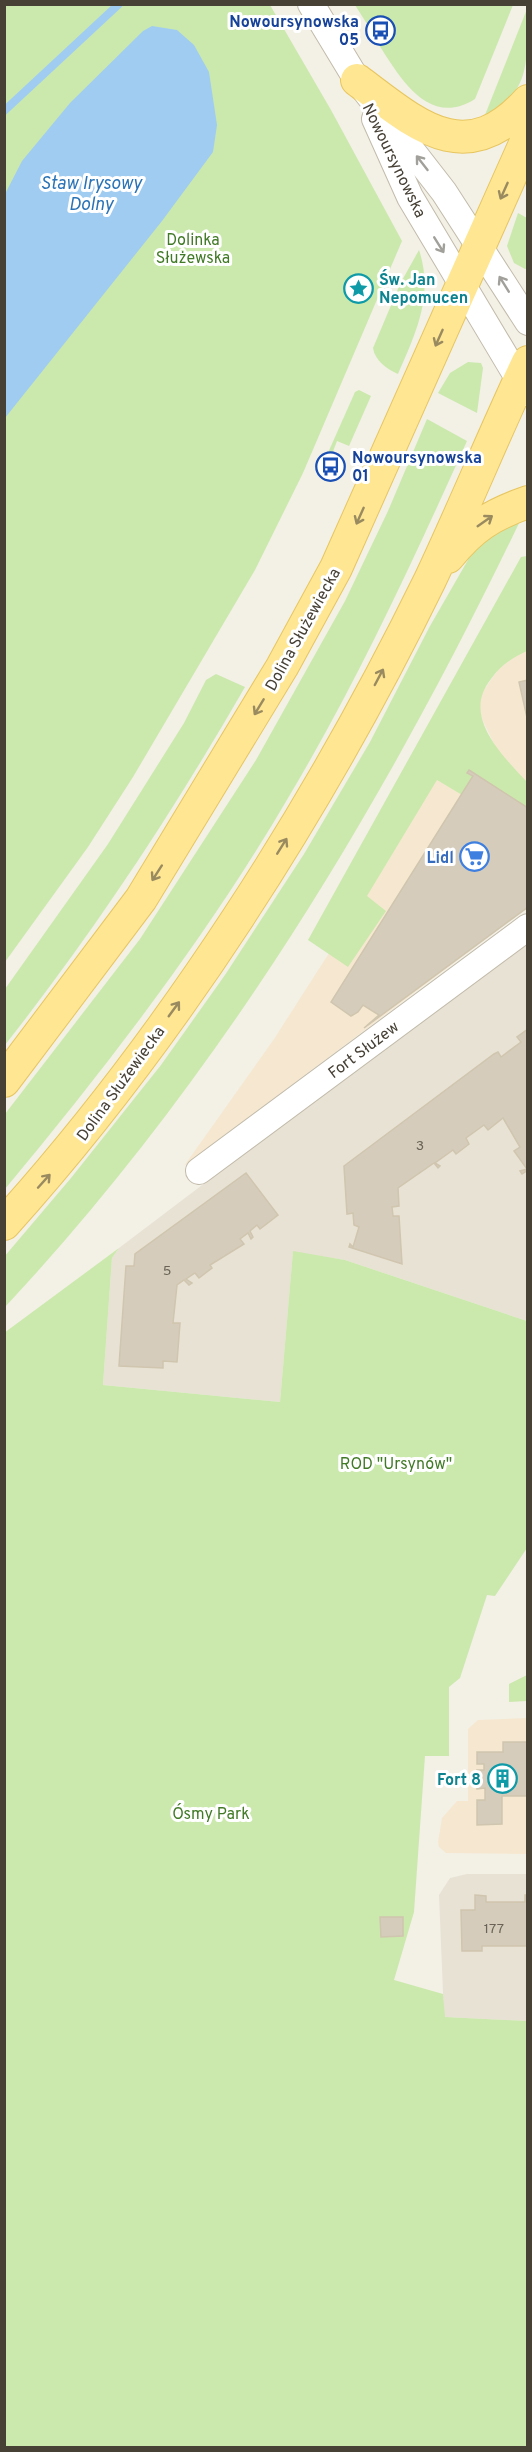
<svg xmlns="http://www.w3.org/2000/svg" width="532" height="2452" font-family="Overpass,sans-serif">
	<rect width="100%" height="100%" fill="#f3f0e6"/>
	<!-- residential -->
	<path fill="#e8e2d4" d="M527,939V1321L345,1260L293,1252L280,1402L103,1385L112,1258L119,1248Z
		M467,1874H527V2021L444,2017L439,1895L450,1878Z"/>
	<!-- commercial -->
	<path fill="#f6e8d0" d="M527,651V908L184,1166L274,1039L386,864L464,724L497,750L482,719L479,707L481,694L500,667L512,657Z
		M527,1718V1854L446,1853L439,1847L438,1842L442,1818L457,1801H468V1729L478,1720Z"/>
	<!-- green -->
	<path fill="#cbe9ad" d="M5,5H270L331,110L402,241L303,473L255,570L133,777L88,847L5,962Z
		M355,5H513L475,99C429,128 401,79 379,45L389,39L377,19L367,24Z
		M527,9C527,60 532,92 485,115Z
		M518,213L527,218L528,268L525,269L514,263L507,246Z
		M419,250C434,295 416,333 398,374C387,369 375,361 373,348L400,284Z
		M468,362L481,363L483,368L477,413L438,393L450,373Z
		M359,390L371,396L349,446L337,441L324,475L319,473L355,392Z
		M427,419L467,441C413,561 358,680 291,793C209,934 109,1064 5,1189V1114L140,939L256,760L345,601L388,511Z
		M521,519C385,803 220,1077 5,1307L4,1257L71,1178L161,1065L225,975L304,854L370,742L430,626L480,539Z
		M527,556V651C512,658 501,665 491,679C461,716 502,755 527,782V808L469,771L467,773L473,776L462,795L437,780L367,896L386,911L348,967L308,940L521,557Z
		M216,674L245,687C173,812 94,932 5,1045V989L108,844L184,723L206,680Z
		M119,1248L112,1258L103,1385L280,1402L293,1251L345,1260L527,1321V1548L495,1596L487,1595L460,1678L449,1687V1756H425L414,1912L394,1980L443,1994L445,2017L527,2021V2447H5L4,1333Z
		M527,1675V1701L509,1702V1684Z"/>
	<!-- water -->
	<path fill="#a0ccf2" d="M152,26L177,30L194,45L209,72L217,125L213,152L162,221L5,418V194L22,161L70,103L143,31Z"/>
	<g fill="none" stroke-linecap="round" stroke-linejoin="round">
		<!-- stream -->
		<path stroke="#a0ccf2" stroke-width="8" d="M4,111L119,4"/>
	</g>
	<!-- building -->
	<path fill="#d5ccbb" stroke="#d0c5ae" stroke-width="1.5" d="M528,680V722L519,682Z
		M469,770L528,808V907L364,1028L379,1015L363,1005L358,1012L351,1016L331,1002L473,776L467,773Z
		M528,1029V1170L522,1174L520,1171L527,1169L514,1151L520,1147L503,1118L488,1130L484,1125L466,1138L469,1144L456,1154L453,1150L435,1163L440,1166L438,1168L434,1163L398,1188L399,1206L392,1207L393,1216H399L402,1264L349,1247L350,1244L353,1247L359,1227L354,1225L353,1213L347,1214L344,1166L494,1054L498,1052L501,1057L521,1042L517,1037Z
		M246,1173L278,1215L260,1229L257,1225L250,1231L253,1237L251,1239L248,1233L240,1239L244,1244L210,1265L212,1268L199,1278L195,1273L186,1279L192,1283L189,1285L184,1280L177,1285L173,1323H180L177,1362L163,1361V1368L119,1366L126,1266H134L135,1254Z
		M503,1742H528V1796H502V1824L477,1825V1800H485V1788L477,1789V1770H484V1764H477V1752H503Z
		M475,1895L486,1896V1902H525V1895H528V1946H482V1951H462L461,1910H475Z
		M380,1917H403V1936L381,1937Z"/>
	<g fill="none" stroke-linecap="round" stroke-linejoin="round">
		<defs>
			<path id="minor" d="M311,4L357,80L444,192L528,322
				M375,119L410,197L527,393
				M199,1171L528,927"/>
			<path id="major" d="M357,80C416,124 465,171 528,101
				M448,557C472,527 491,515 528,502
				M4,1081L141,899L282,667L336,568L528,137
				M4,1224C172,1038 320,805 430,580C464,508 494,434 528,362"/>
		</defs>
		<!-- minor casing -->
		<use href="#minor" stroke="#c2bbab" stroke-width="28"/>
		<!-- major casing -->
		<use href="#major" stroke="#e7c660" stroke-width="34"/>
		<!-- minor -->
		<use href="#minor" stroke="#fff" stroke-width="26"/>
		<!-- major -->
		<use href="#major" stroke="#ffe693" stroke-width="32"/>
	</g>
	<!-- one-way arrows -->
	<defs><path id="oneway-shaft" d="M-6 0H5M1.5-3L5.5 0L1.5 3" fill="none" stroke-width="1.6" stroke-linecap="round" stroke-linejoin="round" transform="scale(1.5)"/></defs>
	<g stroke="#a2a09a">
		<use href="#oneway-shaft" transform="translate(422 163) rotate(-128)"/>
		<use href="#oneway-shaft" transform="translate(439 245) rotate(58)"/>
		<use href="#oneway-shaft" transform="translate(504 284) rotate(-122)"/>
	</g>
	<g stroke="#998b5f">
		<use href="#oneway-shaft" transform="translate(504 191) rotate(114)"/>
		<use href="#oneway-shaft" transform="translate(439 338) rotate(114)"/>
		<use href="#oneway-shaft" transform="translate(360 516) rotate(114)"/>
		<use href="#oneway-shaft" transform="translate(485 521) rotate(-35)"/>
		<use href="#oneway-shaft" transform="translate(379 677) rotate(-62)"/>
		<use href="#oneway-shaft" transform="translate(259 707) rotate(121)"/>
		<use href="#oneway-shaft" transform="translate(282 846) rotate(-58)"/>
		<use href="#oneway-shaft" transform="translate(157 873) rotate(123)"/>
		<use href="#oneway-shaft" transform="translate(174 1009) rotate(-54)"/>
		<use href="#oneway-shaft" transform="translate(44 1181) rotate(-48)"/>
	</g>
	<!-- icons -->
	<defs>
		<symbol id="bus-ring" viewBox="-11 -11 22 22"><circle r="9.5" fill="#fff" stroke="#1a4fb4" stroke-width="1.5"/><path d="M-5-6H5V4H4V6H2V4H-2V6H-4V4H-5ZM-3.5-4V0h7V-4ZM-3.5 1.2v1.5H-2V1.2ZM2 1.2v1.5H3.5V1.2Z" fill="#1a4fb4"/></symbol>
		<symbol id="sight-ring" viewBox="-11 -11 22 22"><circle r="9.5" fill="#fff" stroke="#0f9aa8" stroke-width="1.5"/><path d="M0-6L1.8-2.2L6-1.7L2.9 1.2L3.7 5.4L0 3.3L-3.7 5.4L-2.9 1.2L-6-1.7L-1.8-2.2Z" fill="#0f9aa8"/></symbol>
		<symbol id="supermarket-ring" viewBox="-11 -11 22 22"><circle r="9.5" fill="#fff" stroke="#3f7fe0" stroke-width="1.5"/><path d="M-6-5.5h2.5l.6 2H6L4.5 2H-2.5L-4.4-4H-6ZM-1.5 3.2a1.3 1.3 0 1 0 .1 0ZM3 3.2a1.3 1.3 0 1 0 .1 0Z" fill="#3f7fe0"/></symbol>
		<symbol id="building-ring" viewBox="-11 -11 22 22"><circle r="9.5" fill="#fff" stroke="#0f9aa8" stroke-width="1.5"/><path d="M-4-6H4V6H1V3H-1V6H-4ZM-2.5-4.3h1.7v1.8h-1.7ZM.8-4.3h1.7v1.8H.8ZM-2.5-1h1.7V.8h-1.7ZM.8-1h1.7V.8H.8Z" fill="#0f9aa8"/></symbol>
	</defs>
	<g fill-rule="evenodd">
		<use href="#bus-ring" x="364" y="14" width="33" height="33"/>
		<use href="#sight-ring" x="342" y="272" width="33" height="33"/>
		<use href="#bus-ring" x="314" y="450" width="33" height="33"/>
		<use href="#supermarket-ring" x="458" y="840" width="33" height="33"/>
		<use href="#building-ring" x="486" y="1762" width="33" height="33"/>
	</g>
	<g text-anchor="middle" stroke-width="6" stroke-linejoin="round" paint-order="stroke">
		<!-- number labels -->
		<g font-size="14" fill="#6a6356">
			<text x="420" y="1150">3</text>
			<text x="167" y="1275">5</text>
			<text x="494" y="1933">177</text>
		</g>
		<!-- transit labels -->
		<g font-size="16" font-weight="bold" fill="#164399" stroke="#fff" text-anchor="end">
			<text x="359" y="27">Nowoursynowska<tspan x="359" dy="18">05</tspan></text>
			<text x="352" y="463" text-anchor="start">Nowoursynowska<tspan x="352" dy="18">01</tspan></text>
		</g>
		<!-- street labels -->
		<g font-size="16" fill="#464035" stroke="#fff">
			<text transform="translate(395 160) rotate(64)" y="6">Nowoursynowska</text>
			<text transform="translate(302 629) rotate(-61)" y="6">Dolina Służewiecka</text>
			<text transform="translate(363 1049) rotate(-37)" y="6">Fort Służew</text>
			<text transform="translate(120 1083) rotate(-54)" y="6">Dolina Służewiecka</text>
		</g>
		<!-- park labels -->
		<g font-size="16" fill="#417a26" stroke="#fff">
			<text x="193" y="245">Dolinka<tspan x="193" dy="18">Służewska</tspan></text>
			<text x="396" y="1469">ROD "Ursynów"</text>
			<text x="211" y="1819">Ósmy Park</text>
		</g>
		<!-- culture labels -->
		<g font-size="16" font-weight="bold" fill="#0d838f" stroke="#fff" text-anchor="start">
			<text x="379" y="285">Św. Jan<tspan x="379" dy="18">Nepomucen</tspan></text>
			<text x="481" y="1785" text-anchor="end">Fort 8</text>
		</g>
		<!-- shop labels -->
		<g font-size="16" font-weight="bold" fill="#366cbe" stroke="#fff" text-anchor="end">
			<text x="454" y="863">Lidl</text>
		</g>
		<!-- water labels -->
		<g font-size="18" font-style="italic" fill="#2a73b6" stroke="#fff">
			<text x="91" y="189">Staw Irysowy<tspan x="91" dy="21">Dolny</tspan></text>
		</g>
	</g>
	<!-- border -->
	<rect width="532" height="2452" fill="none" stroke="#464035" stroke-width="12"/>
</svg>
